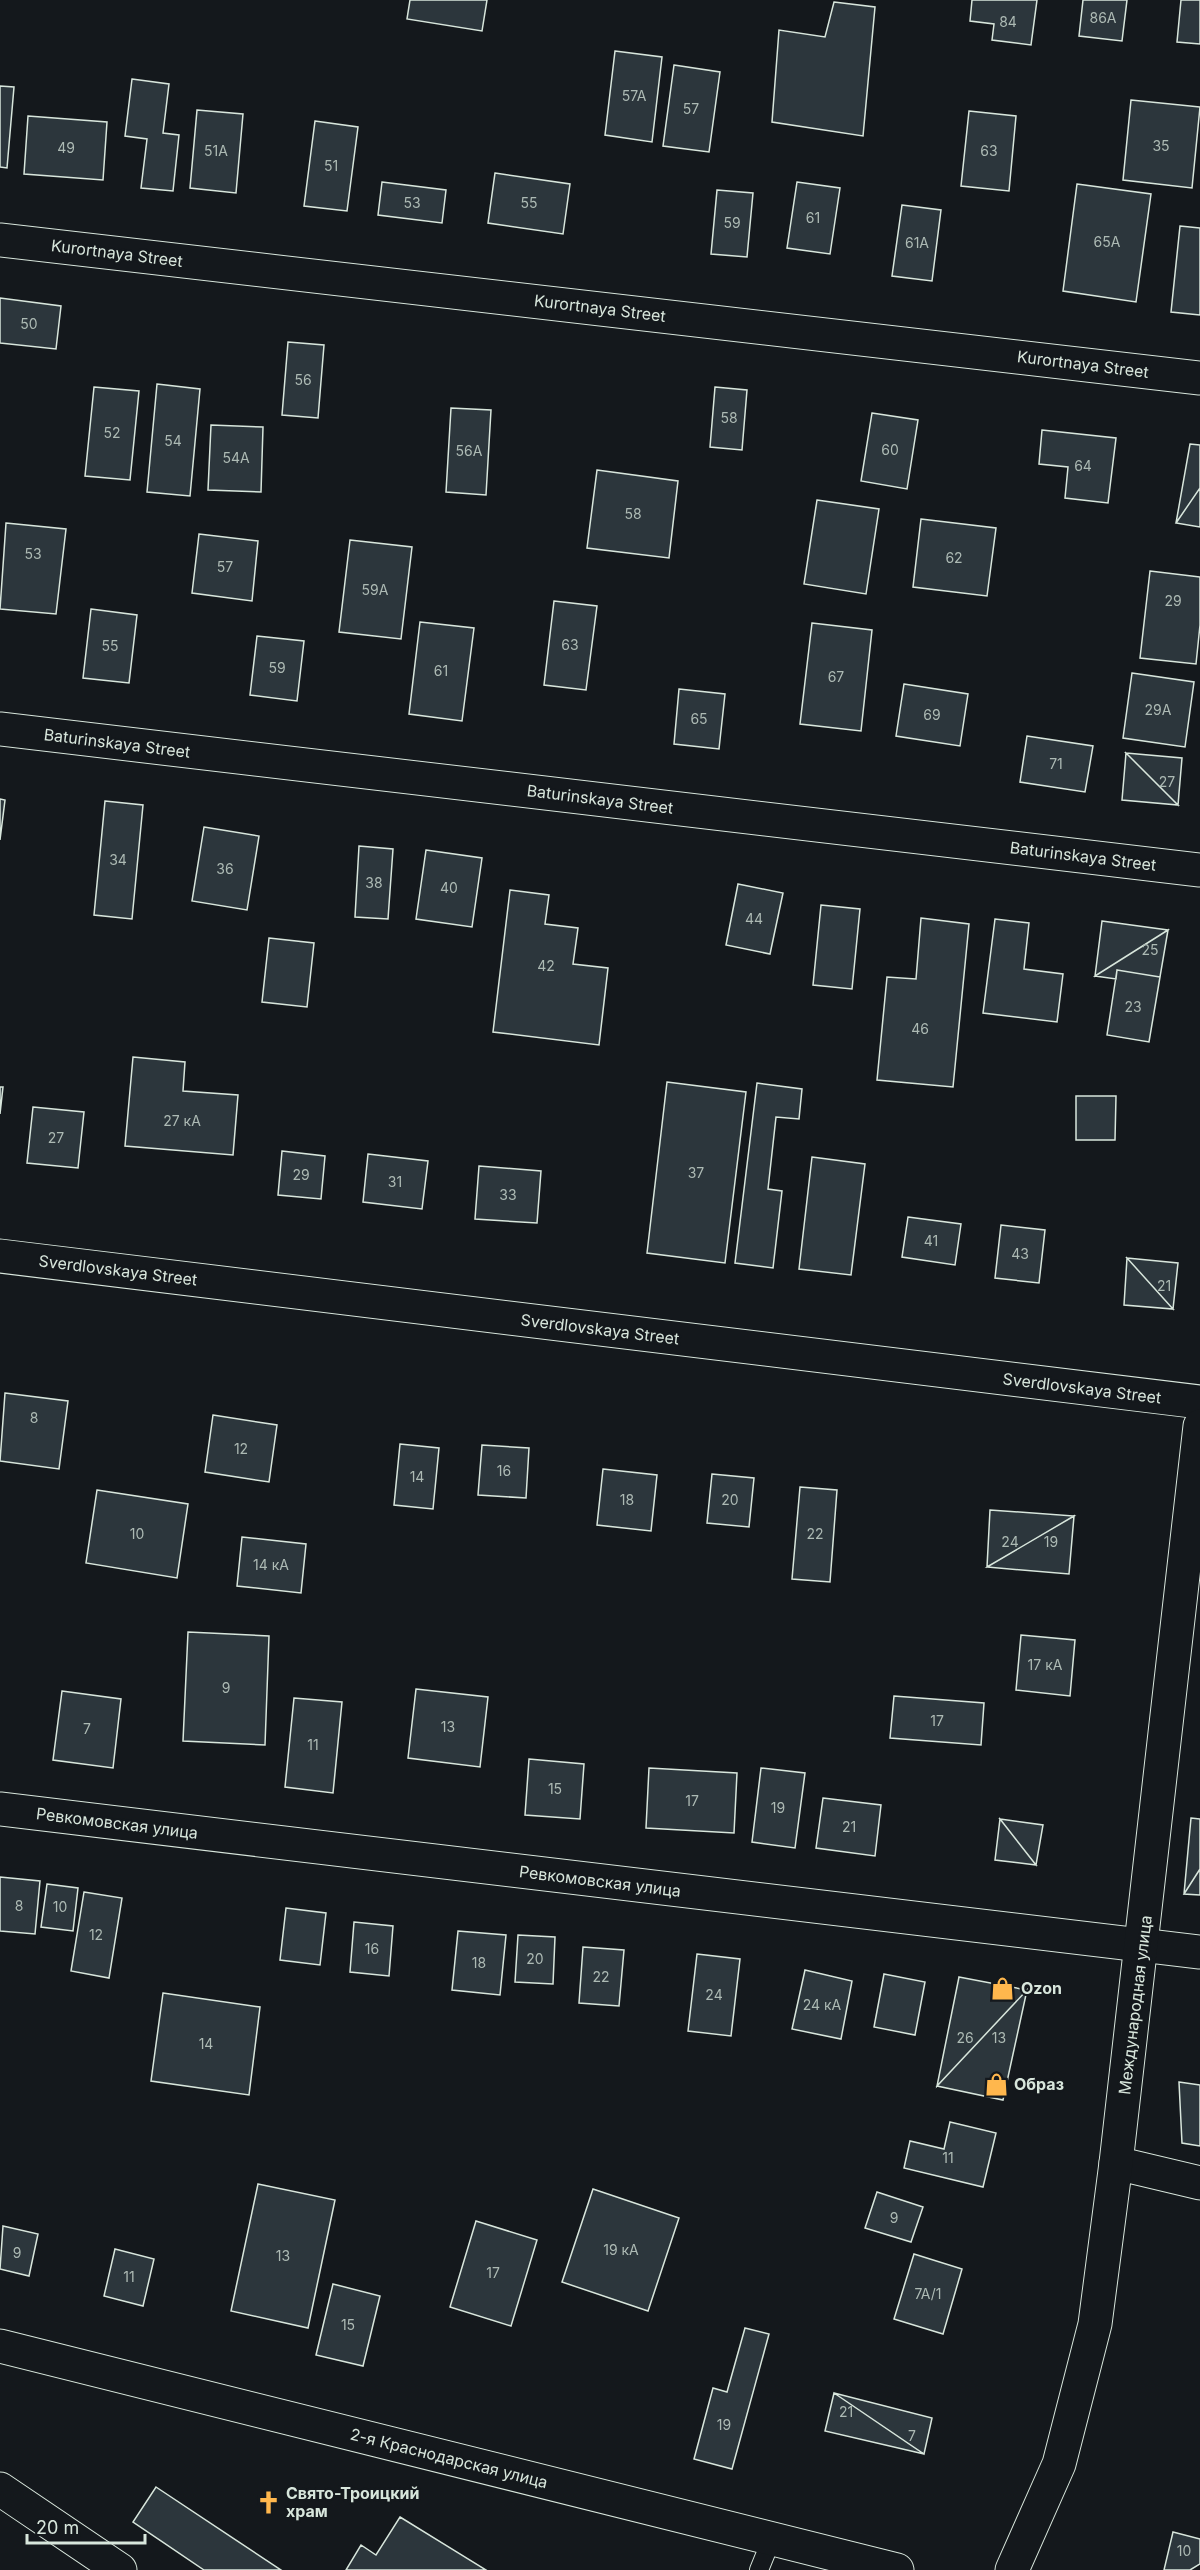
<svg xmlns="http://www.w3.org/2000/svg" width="1200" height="2570" font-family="Inter,sans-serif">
	<rect width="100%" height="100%" fill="#14181c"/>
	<!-- building -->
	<path fill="#2c363c" stroke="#d8e6dc" stroke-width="1.5" d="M410,0H487L482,31L407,19Z
		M972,0H1037L1031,45L992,40L994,24L970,21Z
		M1083,0H1127L1122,41L1079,36Z
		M1181,0H1200V44L1177,42Z
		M834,2L875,7L863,136L772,122L779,30L825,37Z
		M615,51L662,57L652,142L605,135Z
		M674,65L720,72L709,152L663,146Z
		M132,79L169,84L163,133L179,135L173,191L141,188L147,139L125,136Z
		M0,86L14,87L7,168L0,167Z
		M1131,100L1200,107L1192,188L1123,180Z
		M197,110L243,114L236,193L190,188Z
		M969,111L1016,116L1009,191L961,186Z
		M28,116L107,122L103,180L24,174Z
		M315,121L358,127L347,211L304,206Z
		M495,173L570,184L563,234L488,223Z
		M382,182L446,190L442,223L378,215Z
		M797,182L840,188L830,254L787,248Z
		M1077,184L1151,194L1136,302L1063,291Z
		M717,190L753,193L747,257L711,254Z
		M902,205L941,210L932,281L892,276Z
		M1180,226L1200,228V315L1171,312Z
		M0,298L61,306L56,349L0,343Z
		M288,342L324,345L318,418L282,415Z
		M157,384L200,389L190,496L147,492Z
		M94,387L139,391L130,480L85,476Z
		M715,387L747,390L742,450L710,447Z
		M451,408L491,410L486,495L446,492Z
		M872,413L918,420L907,489L861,481Z
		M211,425L263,427L261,492L208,490Z
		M1042,430L1116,438L1108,503L1065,498L1068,467L1039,464Z
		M1190,444L1200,445V488L1176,523Z
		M597,470L678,481L669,558L587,548Z
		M1200,488V527L1176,523Z
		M817,500L879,509L866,594L804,584Z
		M921,519L996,528L987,596L913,587Z
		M6,523L66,529L56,614L0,609Z
		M199,534L258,541L252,601L192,593Z
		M350,540L412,547L401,639L339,632Z
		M1150,571L1200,577V625L1196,664L1140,658Z
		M554,601L597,606L586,690L544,685Z
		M91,609L137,615L129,683L83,678Z
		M420,622L474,628L462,721L409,714Z
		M812,623L872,630L861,731L800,724Z
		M257,636L304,641L297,701L250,695Z
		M1132,673L1194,682L1185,747L1123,738Z
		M904,684L968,694L960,746L896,736Z
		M679,689L725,694L719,749L674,744Z
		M1027,736L1093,746L1085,792L1020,782Z
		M1126,753L1178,805L1122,800Z
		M1126,753L1182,758L1178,805Z
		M0,799L5,800L0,840Z
		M105,801L143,805L132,919L94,915Z
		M204,827L259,836L247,910L192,901Z
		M359,846L393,849L388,919L355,917Z
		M426,850L482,858L472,927L416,919Z
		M738,884L783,893L770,954L726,945Z
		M510,890L549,895L545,924L578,928L573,964L608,968L599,1045L493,1032Z
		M821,905L860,909L852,989L813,985Z
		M921,918L969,924L953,1087L877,1080L887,977L916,979Z
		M995,919L1029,923L1024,969L1063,974L1057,1022L983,1013Z
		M1102,921L1168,930L1095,976Z
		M1168,930L1160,977L1117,970L1116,979L1095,976Z
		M269,938L314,943L307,1007L262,1002Z
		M1117,970L1160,977L1149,1042L1107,1035Z
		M133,1057L185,1062L183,1091L238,1095L233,1155L125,1146Z
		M667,1082L746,1092L725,1263L647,1253Z
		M757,1083L802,1089L799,1119L776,1117L768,1189L782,1191L773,1268L735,1263Z
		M0,1087H3L0,1114Z
		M1076,1096H1116L1115,1140H1076Z
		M33,1107L84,1112L78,1168L27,1163Z
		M282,1151L325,1156L321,1199L278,1195Z
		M368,1154L428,1161L422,1209L363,1202Z
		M812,1157L865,1164L851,1275L799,1269Z
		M479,1166L541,1171L537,1223L475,1219Z
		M908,1217L961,1224L955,1265L902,1257Z
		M1001,1225L1045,1230L1039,1283L995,1278Z
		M1127,1258L1173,1309L1124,1305Z
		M1127,1258L1178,1263L1173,1309Z
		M5,1393L68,1401L59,1469L0,1461Z
		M213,1415L277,1425L269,1482L205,1472Z
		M400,1444L439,1448L433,1509L394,1505Z
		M482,1445L529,1448L526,1498L478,1495Z
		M603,1469L657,1475L651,1531L597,1525Z
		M712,1474L754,1478L749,1527L707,1523Z
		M800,1487L837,1490L830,1582L792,1579Z
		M97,1490L188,1504L177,1578L86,1563Z
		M990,1510L1074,1516L987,1567Z
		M1074,1516L1069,1574L987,1567Z
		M242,1537L306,1544L301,1593L237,1586Z
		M188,1632L269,1636L265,1745L183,1741Z
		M1021,1635L1075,1640L1070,1696L1016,1690Z
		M416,1689L488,1697L480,1767L408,1758Z
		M62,1691L121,1699L113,1768L53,1760Z
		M894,1696L984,1703L981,1745L890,1738Z
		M294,1698L342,1702L333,1793L285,1787Z
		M529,1759L584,1764L580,1819L525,1815Z
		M649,1768L737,1773L734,1833L646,1828Z
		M761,1768L805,1773L795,1848L752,1842Z
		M823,1798L881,1805L875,1856L816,1848Z
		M1191,1818L1200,1819V1869L1184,1894Z
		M1000,1819L1036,1865L995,1860Z
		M1000,1819L1043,1825L1036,1865Z
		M1200,1869V1895L1184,1894Z
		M0,1877L40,1881L35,1934L0,1931Z
		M47,1884L78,1888L73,1931L41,1927Z
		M84,1892L122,1898L109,1978L71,1971Z
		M286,1908L326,1913L320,1965L280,1960Z
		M354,1922L393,1926L389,1976L350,1972Z
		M458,1931L506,1935L500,1995L452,1990Z
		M518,1935L555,1937L553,1984L515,1982Z
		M583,1947L624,1950L619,2006L579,2003Z
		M697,1954L740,1959L731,2036L688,2031Z
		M805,1970L852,1981L841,2039L792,2029Z
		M884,1974L925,1982L915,2035L874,2027Z
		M959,1977L1027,1990L937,2086Z
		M1027,1990L1003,2100L937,2086Z
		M163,1993L260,2007L249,2095L151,2081Z
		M1179,2082L1200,2085V2146L1182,2143Z
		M950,2122L996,2133L983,2187L904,2168L910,2141L944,2149Z
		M258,2184L335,2200L308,2328L231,2311Z
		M593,2189L679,2218L648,2311L562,2282Z
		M877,2192L923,2207L911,2242L865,2228Z
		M476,2221L537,2240L511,2326L450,2307Z
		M3,2226L38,2234L29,2276L0,2269Z
		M115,2249L154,2259L143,2306L104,2296Z
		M914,2254L962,2269L943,2334L894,2319Z
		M333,2284L380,2296L363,2366L316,2355Z
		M745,2328L769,2334L732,2469L694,2459L713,2388L727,2392Z
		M834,2393L932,2418L924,2454Z
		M834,2393L924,2454L825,2431Z
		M156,2487L281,2570H204L133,2522Z
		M400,2517L486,2570H346L361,2545L376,2555Z
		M1173,2532L1200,2539V2564L1190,2570H1164Z"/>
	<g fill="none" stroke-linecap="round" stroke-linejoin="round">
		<defs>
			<path id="lane" d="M759,2570L772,2538"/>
			<path id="street" d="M0,240L1200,378
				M0,729L1200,870
				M0,1256L1200,1402
				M0,1809L1200,1952
				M1116,2163L1200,2183
				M0,2346L897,2570
				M0,2489L120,2570"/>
			<path id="secondary" d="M1012,2570L1059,2464L1095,2324L1116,2163L1200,1426"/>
		</defs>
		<!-- lane casing -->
		<use href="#lane" stroke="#d8e6dc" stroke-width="20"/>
		<!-- street casing -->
		<use href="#street" stroke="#d8e6dc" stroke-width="35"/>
		<!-- secondary casing -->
		<use href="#secondary" stroke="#d8e6dc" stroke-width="35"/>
		<!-- lane -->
		<use href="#lane" stroke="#14181c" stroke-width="18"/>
		<!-- street -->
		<use href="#street" stroke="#14181c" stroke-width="33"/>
		<!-- secondary -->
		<use href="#secondary" stroke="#14181c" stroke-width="33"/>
	</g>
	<!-- icons -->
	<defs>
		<symbol id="shop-bare" viewBox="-9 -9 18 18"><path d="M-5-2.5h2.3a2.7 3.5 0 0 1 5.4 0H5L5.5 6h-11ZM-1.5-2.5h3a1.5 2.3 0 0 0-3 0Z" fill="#ffb74d" stroke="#14181c" stroke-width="2.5" paint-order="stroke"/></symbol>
		<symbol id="church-bare" viewBox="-9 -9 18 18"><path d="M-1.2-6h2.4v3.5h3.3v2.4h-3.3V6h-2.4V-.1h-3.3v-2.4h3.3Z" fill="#ffb74d" stroke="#14181c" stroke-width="2.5" paint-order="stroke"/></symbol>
	</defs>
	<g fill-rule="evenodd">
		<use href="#shop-bare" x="986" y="1972" width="33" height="33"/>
		<use href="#shop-bare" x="980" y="2068" width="33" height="33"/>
		<use href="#church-bare" x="252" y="2486" width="33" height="33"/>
	</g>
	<g text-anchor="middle" stroke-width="4.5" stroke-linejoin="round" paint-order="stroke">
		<!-- number labels -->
		<g font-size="14" fill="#adbab4">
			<text x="1103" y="23">86А</text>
			<text x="1008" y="27">84</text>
			<text x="634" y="101">57А</text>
			<text x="691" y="114">57</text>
			<text x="1161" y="151">35</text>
			<text x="66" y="153">49</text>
			<text x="216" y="156">51А</text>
			<text x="989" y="156">63</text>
			<text x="331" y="171">51</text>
			<text x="412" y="208">53</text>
			<text x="529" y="208">55</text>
			<text x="813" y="223">61</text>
			<text x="732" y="228">59</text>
			<text x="1107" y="247">65А</text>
			<text x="917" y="248">61А</text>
			<text x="29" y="329">50</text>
			<text x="303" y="385">56</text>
			<text x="729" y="423">58</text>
			<text x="112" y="438">52</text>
			<text x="173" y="446">54</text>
			<text x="890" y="455">60</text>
			<text x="469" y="456">56А</text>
			<text x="236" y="463">54А</text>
			<text x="1083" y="471">64</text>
			<text x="633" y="519">58</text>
			<text x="33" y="559">53</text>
			<text x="954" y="563">62</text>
			<text x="225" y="572">57</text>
			<text x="375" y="595">59А</text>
			<text x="1173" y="606">29</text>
			<text x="570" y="650">63</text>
			<text x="110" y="651">55</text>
			<text x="277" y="673">59</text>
			<text x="441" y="676">61</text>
			<text x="836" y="682">67</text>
			<text x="1158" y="715">29А</text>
			<text x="932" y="720">69</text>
			<text x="699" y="724">65</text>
			<text x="1056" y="769">71</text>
			<text x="1167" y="787">27</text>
			<text x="118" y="865">34</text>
			<text x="225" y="874">36</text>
			<text x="374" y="888">38</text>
			<text x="449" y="893">40</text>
			<text x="754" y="924">44</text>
			<text x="1150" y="955">25</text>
			<text x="546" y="971">42</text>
			<text x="1133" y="1012">23</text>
			<text x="920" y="1034">46</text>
			<text x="182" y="1126">27 кА</text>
			<text x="56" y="1143">27</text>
			<text x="696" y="1178">37</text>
			<text x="301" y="1180">29</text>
			<text x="395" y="1187">31</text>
			<text x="508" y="1200">33</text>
			<text x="931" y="1246">41</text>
			<text x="1020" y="1259">43</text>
			<text x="1164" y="1291">21</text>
			<text x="34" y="1423">8</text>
			<text x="241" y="1454">12</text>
			<text x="504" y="1476">16</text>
			<text x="417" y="1482">14</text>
			<text x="627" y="1505">18</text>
			<text x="730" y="1505">20</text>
			<text x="137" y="1539">10</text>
			<text x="815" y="1539">22</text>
			<text x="1010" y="1547">24</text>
			<text x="1051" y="1547">19</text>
			<text x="271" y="1570">14 кА</text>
			<text x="1045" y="1670">17 кА</text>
			<text x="226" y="1693">9</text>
			<text x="937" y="1726">17</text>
			<text x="448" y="1732">13</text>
			<text x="87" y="1734">7</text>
			<text x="313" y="1750">11</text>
			<text x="555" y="1794">15</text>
			<text x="692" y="1806">17</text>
			<text x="778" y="1813">19</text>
			<text x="849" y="1832">21</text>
			<text x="19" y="1911">8</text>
			<text x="60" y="1912">10</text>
			<text x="96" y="1940">12</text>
			<text x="372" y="1954">16</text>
			<text x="535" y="1964">20</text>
			<text x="479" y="1968">18</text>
			<text x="601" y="1982">22</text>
			<text x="714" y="2000">24</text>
			<text x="822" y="2010">24 кА</text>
			<text x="965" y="2043">26</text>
			<text x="999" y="2043">13</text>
			<text x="206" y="2049">14</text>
			<text x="948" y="2163">11</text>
			<text x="894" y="2223">9</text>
			<text x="621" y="2255">19 кА</text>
			<text x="17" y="2258">9</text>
			<text x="283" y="2261">13</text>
			<text x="493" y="2278">17</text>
			<text x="129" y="2282">11</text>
			<text x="928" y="2299">7А/1</text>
			<text x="348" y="2330">15</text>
			<text x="846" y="2417">21</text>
			<text x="724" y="2430">19</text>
			<text x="912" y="2441">7</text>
			<text x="1184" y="2556">10</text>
		</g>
		<!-- street labels -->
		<g font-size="16" fill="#d8e6dc" stroke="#14181c">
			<text transform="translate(117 253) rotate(7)" y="6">Kurortnaya Street</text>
			<text transform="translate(600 308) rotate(7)" y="6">Kurortnaya Street</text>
			<text transform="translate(1083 364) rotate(7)" y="6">Kurortnaya Street</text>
			<text transform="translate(117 743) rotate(7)" y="6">Baturinskaya Street</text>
			<text transform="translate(600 799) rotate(7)" y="6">Baturinskaya Street</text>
			<text transform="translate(1083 856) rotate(7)" y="6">Baturinskaya Street</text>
			<text transform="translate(118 1270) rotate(7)" y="6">Sverdlovskaya Street</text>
			<text transform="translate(600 1329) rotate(7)" y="6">Sverdlovskaya Street</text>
			<text transform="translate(1082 1388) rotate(7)" y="6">Sverdlovskaya Street</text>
			<text transform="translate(117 1823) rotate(7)" y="6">Ревкомовская улица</text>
			<text transform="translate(600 1881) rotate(7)" y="6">Ревкомовская улица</text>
			<text transform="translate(1135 2005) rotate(-83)" y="6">Международная улица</text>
			<text transform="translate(449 2458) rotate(14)" y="6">2-я Краснодарская улица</text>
		</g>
		<!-- poi labels -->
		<g font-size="16" font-weight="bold" fill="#d8e6dc" stroke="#14181c" text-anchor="start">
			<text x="1021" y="1994">Ozon</text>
			<text x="1014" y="2090">Образ</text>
			<text x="286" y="2499">Свято-Троицкий<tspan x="286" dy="18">храм</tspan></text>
		</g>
	</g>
	<!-- scale -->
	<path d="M27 2534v9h118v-9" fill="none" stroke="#d8e6dc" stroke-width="3"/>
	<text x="36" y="2534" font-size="18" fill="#d8e6dc" stroke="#14181c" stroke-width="4.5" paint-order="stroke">20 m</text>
</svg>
